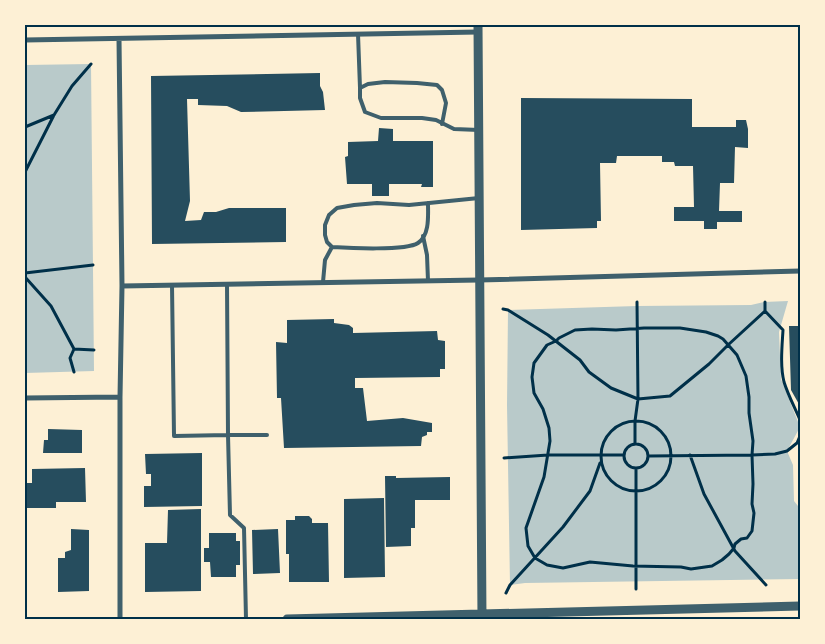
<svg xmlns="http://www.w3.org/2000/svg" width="825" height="644" font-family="'Titillium Web',sans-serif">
	<rect width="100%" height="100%" fill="#fdf0d5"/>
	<!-- green -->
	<path fill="#b9caca" d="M91,64L94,371L25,373V65Z
		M788,301L779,332L781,379L800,427L787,451L793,465L794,501L798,506V539L800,542V579L525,583L510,585L507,405L508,310L637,306L751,305L764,302Z"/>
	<!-- building -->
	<path fill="#264d5e" d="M320,73V86L323,92L325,110L241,112L227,106L198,105V99H187L190,201L185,221L201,220L204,212H216L229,208H286V242L152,244L151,76Z
		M521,98L692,99V127H736V120H746L748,129V148L735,147L734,183H720L719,211H742V222H717V229H704V221H674V207H694L693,166H675L674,162H662V156H617L616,163H600L601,221H597V228L521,230Z
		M379,128L393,129V141H433V187H421L422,184H389V196H372V184H347L345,157L348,156V142L378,141Z
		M334,319V323L349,325L353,328V333L437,331L438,340L445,341V369H440V377L355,378V388H363L367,421L403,418L432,423V432H427V435L422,437L421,446L284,448L281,398H277L276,342L287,343V320Z
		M789,326H800V406L791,390Z
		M48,429L82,430V453H43L44,440H48Z
		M202,453V506L144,507V486H151V474H146L145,454Z
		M85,468L86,502H56V508H25V483H32V469Z
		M385,476H396V478L450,477V500H415V528H411V546L386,547Z
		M384,498L385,577L344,578V499Z
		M201,509V591L145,592V543H167L168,510Z
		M295,516H309L312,519V523H328L329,582H289V554H286V520H295Z
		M71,529L89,530V591L58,592V558H65V552L71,550Z
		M278,529L280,573L253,574L252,530Z
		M209,533H236V541H240V565H236V577H211L210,562H204V548H209Z"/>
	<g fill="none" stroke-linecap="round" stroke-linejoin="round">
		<!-- path -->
		<path stroke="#003049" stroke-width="3" d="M25,127L54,115
			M25,172L54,115L72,86L91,64
			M25,273L93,265
			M25,277L51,306L74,349
			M503,309L508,310L548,335L580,360L589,372L611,388L638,399L670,396L709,364L728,345L765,311V302
			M765,311L783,330C782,347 780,366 784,382C788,395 795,408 800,420
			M644,328H680L706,332L718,336L723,339L737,355L746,376L749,397V413L753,441L752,455L753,484L752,504L754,513L752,531L747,538L741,539L735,544L734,548L729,554L722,560L712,566L691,569L681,567L633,566L590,562L563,568L547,565L535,558L528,546L526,528L544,477L550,441L549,428L543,409L534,393L532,377L534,363L547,345L556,341L559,338L575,330L592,329L616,330Z
			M74,372L70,358L74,349L94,350
			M601 456a35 35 0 1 1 70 0a35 35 0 1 1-70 0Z
			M635,443V421L638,399L637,302
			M624 456a12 12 0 1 1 24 0a12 12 0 1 1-24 0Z
			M690,455L704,494L735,551L766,585
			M649,456L752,455L775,454L787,451L797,443L800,436
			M504,458L548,455H624
			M636,468V589
			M506,593L510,585L563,527L590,491L600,463"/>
		<!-- service -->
		<path stroke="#3f606c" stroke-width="4" d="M358,34L360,88
			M442,124L446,103L442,90L437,85L417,83L385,82L368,84L360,88V98L365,112L381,118H422L436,120L454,129L479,130
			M428,203C428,215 430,235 418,243C406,251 348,248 332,247L327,242L325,235V225L329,215L337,208L354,205L377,203L409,205L479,198
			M423,236L427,255L428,281
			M323,282L325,260L332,247
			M172,285L174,436L228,435L227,284
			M246,619L244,528L230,515L228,435H267"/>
		<!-- minor -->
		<path stroke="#3f606c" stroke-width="5" d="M119,39L122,286L120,397V619
			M25,40L478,32
			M122,286L479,280L800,271
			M25,398L120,397"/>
		<!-- tertiary -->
		<path stroke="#3f606c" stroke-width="9" d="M478,25L482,619
			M287,619L800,606"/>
	</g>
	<!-- border -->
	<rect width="825" height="644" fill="none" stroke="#fdf0d5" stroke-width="52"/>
	<rect x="26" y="26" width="773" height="592" fill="none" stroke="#003049" stroke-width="2"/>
</svg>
